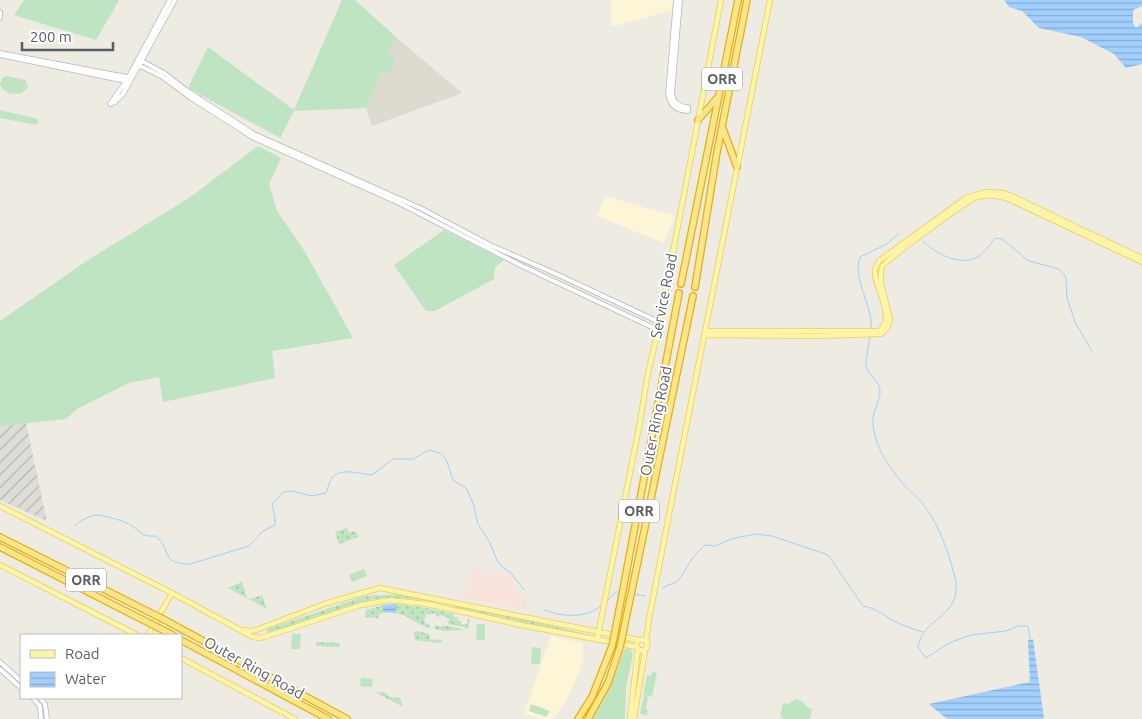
<svg xmlns="http://www.w3.org/2000/svg" width="1142" height="719" font-family="Ubuntu,sans-serif">
	<defs>
		<pattern id="industrial-furrows" width="10" height="10" patternUnits="userSpaceOnUse" patternTransform="scale(1.25)"><rect width="10" height="10" fill="#dedcd6"/><path d="M-1 1l2-2M0 10L10 0M9 11l2-2" fill="none" stroke="#b7b6b1"/></pattern>
		<pattern id="park-dots" width="8" height="8" patternUnits="userSpaceOnUse" patternTransform="scale(1.25)"><rect width="8" height="8" fill="#bfe4c1"/><path d="M2 2h.1M6 6h.1" fill="none" stroke="#9ebca0" stroke-width="1.8" stroke-linecap="round"/></pattern>
		<pattern id="water-rules" width="6" height="5" patternUnits="userSpaceOnUse" patternTransform="scale(1.25)"><rect width="6" height="5" fill="#a2cffc"/><path d="M0 2.5h6" fill="none" stroke="#87abcf"/></pattern>
	</defs>
	<rect width="100%" height="100%" fill="#edebe2"/>
	<!-- commercial -->
	<path fill="#fcf6d7" d="M611,0H673V10L611,27Z
		M605,196L675,216L664,243L597,216Z
		M551,636L583,643L584,655L579,673L565,702L553,719H540L524,713Z"/>
	<!-- industrial -->
	<path fill="url(#industrial-furrows)" d="M26,423L42,498L47,521L0,500V426Z"/>
	<!-- education -->
	<path fill="#dddad0" d="M396,37L462,93L372,126L366,108Z"/>
	<!-- medical -->
	<path fill="#fae2dd" d="M472,568L509,576L517,592L527,599L526,609L461,597L460,590H471Z"/>
	<!-- grass -->
	<path fill="#bfe4c1" d="M24,0H119L96,40L14,15Z
		M342,0H355L396,37L388,56L395,59L390,73L382,70L366,108L294,111L280,138L188,88L208,47L294,110Z
		M7,76L26,80L28,87L22,93C12,95 6,94 0,85L2,78Z
		M0,110L38,119L37,125L0,118Z
		M258,146L281,158L269,184L277,211L305,252L353,338L272,351L275,378L163,402L159,377L129,383L77,409L66,419L0,426V321L88,260L189,198Z
		M444,230L504,260L495,267L494,279L435,311H426L394,265Z
		M364,569L367,576L352,582L349,575Z
		M477,624H485V640H476Z
		M292,634H301L300,649H291Z
		M532,647L541,648L540,664H531Z
		M627,648L631,650L633,654L626,687L625,719H593L611,686L624,650Z
		M652,672L657,673L652,697L643,695L647,675L651,676Z
		M361,678L373,679L372,687L360,686Z
		M644,696L648,697L646,709L648,710L647,716L640,714Z
		M796,699L802,701L808,708L812,709L810,719H782L783,717L780,716L783,703L788,704Z
		M531,704L550,711L546,717L529,711Z"/>
	<!-- park -->
	<path fill="url(#park-dots)" d="M347,528L349,533L356,531L358,537L339,544L335,532Z
		M242,582L247,598L250,599L262,595L267,609L228,588Z
		M401,594L435,601L432,602L407,598L373,599L269,634L267,632V629L365,596Z
		M445,603L480,609L586,634L585,636L459,608Z
		M396,604L427,608L454,614V617L458,618L457,620L461,621V624H467L468,618L470,619L468,628L448,624L449,618L440,615L439,617L436,616V614L431,613L430,615L426,614L424,622L430,625V628C416,625 411,616 396,613Z
		M383,605V612L379,615L378,618L365,617L366,610Z
		M435,625L442,627L443,625L466,630L444,631L434,629Z
		M416,631L430,634L429,639L442,640L441,643L414,640L416,637H414V632Z
		M316,642L340,643L339,647L316,646Z
		M375,692L386,693L389,697L400,698L403,707Z"/>
	<!-- water -->
	<path fill="url(#water-rules)" d="M1004,0H1142V6L1133,10V23L1136,28L1142,23V64L1126,68L1114,54L1081,37L1039,28L1022,11L1009,7Z
		M396,604V613L383,612V605Z
		M1033,639L1044,719H947L929,704L1030,682L1028,640Z"/>
	<g fill="none" stroke-linecap="round" stroke-linejoin="round">
		<!-- stream -->
		<path stroke="#a2cffc" stroke-width="1" d="M923,241C934,253 959,266 976,258C984,254 989,245 995,238L1002,239L1029,261L1059,269L1066,277L1067,298L1075,322L1092,351
			M871,330C874,306 852,281 860,257L887,244L899,233
			M870,337C869,343 865,363 866,367C869,376 881,381 880,393C879,403 872,412 873,423C874,446 890,469 905,486C912,493 921,500 926,508C940,527 951,559 956,582C960,618 923,617 918,647L926,658L949,643L971,635L1006,631L1018,626H1028L1030,639
			M74,526C80,521 87,517 95,515C102,515 127,521 132,526C143,533 141,537 156,536C172,550 160,564 190,564L249,546L263,531L275,525V518L272,504L283,492L292,491L312,496L326,493C328,488 329,482 332,478C340,467 361,474 372,475L393,459H413L429,450L440,453L446,459L453,480L467,489L474,506L478,524L489,541L497,560L501,566L511,573L524,590
			M662,588L678,581L694,556L705,545L715,546L731,539L755,534L772,536L828,555L863,606C875,608 882,614 892,620C902,625 912,629 923,632
			M633,594L645,596
			M607,601L616,592H620
			M544,610C563,617 586,619 602,605"/>
		<defs>
			<path id="minor" d="M676,0L668,94C670,105 677,111 688,111
				M680,0L672,94C674,103 679,107 688,107V111
				M0,12V18
				M0,53L132,78
				M0,55L130,82
				M138,59L164,73L186,90L254,134L420,208L492,246L552,272L659,322
				M136,64L161,76L191,98L254,138L399,203L522,266L658,330
				M110,104L115,102L123,94L175,0
				M110,104L127,80L170,0
				M0,662L21,681
				M0,669L21,688
				M33,698L40,706L41,719
				M40,698L45,704L47,719"/>
			<path id="major" d="M705,331H879C898,316 872,286 875,269C876,266 878,264 879,261L966,198L986,192L1004,193L1014,197C1057,218 1099,238 1142,258
				M704,335L816,336L881,334L888,327L890,320C888,306 877,280 882,267C885,260 967,201 977,197C988,194 1000,196 1011,200L1142,262
				M0,506L172,593L253,637L260,638L283,631L361,605L390,600L427,604L521,625L637,647
				M0,565L137,635
				M243,630L249,631L256,630L327,603L380,588L639,640
				M148,635L172,593
				M636.5 645a5.5 5.5 0 1 1 11 0a5.5 5.5 0 1 1-11 0Z
				M597,640L640,422L647,378L658,330L677,231L721,0
				M646,641L649,619L668,520L770,0
				M181,658L295,719
				M630,719L638,648
				M634,719L645,650"/>
			<path id="highway" d="M698,120L718,97
				M723,129L737,167
				M681,284L738,0
				M695,287L717,152L747,0
				M0,537L155,615
				M0,547L151,624
				M163,619L347,719
				M159,628L173,635
				M615,632L679,293
				M623,633L693,296
				M181,640L328,719
				M578,719L592,697L612,646
				M588,719L608,683L620,647"/>
		</defs>
		<!-- minor casing -->
		<use href="#minor" stroke="#b4b7bc" stroke-width="5.5"/>
		<!-- major casing -->
		<use href="#major" stroke="#eccd5b" stroke-width="6"/>
		<!-- highway casing -->
		<use href="#highway" stroke="#e7b008" stroke-width="8"/>
		<!-- minor -->
		<use href="#minor" stroke="#fff" stroke-width="4"/>
		<!-- major -->
		<use href="#major" stroke="#fcf4a7" stroke-width="4.5"/>
		<!-- highway -->
		<use href="#highway" stroke="#f9e58c" stroke-width="5.5"/>
		<defs>
			<path id="highway-bridge" d="M155,615L163,619
				M151,624L159,628
				M612,646L615,632
				M620,647L623,633"/>
		</defs>
		<!-- highway-bridge casing -->
		<use href="#highway-bridge" stroke="#e7b008" stroke-width="8" stroke-linecap="butt"/>
		<!-- highway-bridge -->
		<use href="#highway-bridge" stroke="#f9e58c" stroke-width="5.5"/>
	</g>
	<g text-anchor="middle" stroke-width="4" stroke-linejoin="round" paint-order="stroke">
		<!-- shield labels -->
		<g fill="#fff" stroke="#8c8e91" stroke-width="1">
			<rect x="702" y="67.5" width="40" height="23" rx="4"/>
			<rect x="619" y="499.5" width="40" height="23" rx="4"/>
			<rect x="66" y="568.5" width="40" height="23" rx="4"/>
		</g>
		<g font-size="14" font-weight="bold" fill="#5a5d62">
			<text x="722" y="84">ORR</text>
			<text x="639" y="516">ORR</text>
			<text x="86" y="585">ORR</text>
		</g>
		<!-- street labels -->
		<g font-size="15" fill="#5a5d62" stroke="#fff">
			<text transform="translate(664 296) rotate(-79)" y="5">Service Road</text>
			<text transform="translate(656 421) rotate(-79)" y="5">Outer Ring Road</text>
			<text transform="translate(254 668) rotate(29)" y="5">Outer Ring Road</text>
		</g>
	</g>
	<!-- legend -->
	<rect x="20" y="634" width="162" height="65" fill="#ffffff" stroke="#bdbec0"/>
	<rect x="30" y="650" width="25" height="8" fill="#fcf4a7" stroke="#bdbec0"/>
	<text x="65" y="659" font-size="15" fill="#5a5d62">Road</text>
	<rect x="30" y="672" width="25" height="15" fill="url(#water-rules)" stroke="#bdbec0"/>
	<text x="65" y="684" font-size="15" fill="#5a5d62">Water</text>
	<!-- scale -->
	<path d="M22 42v8h91v-8" fill="none" stroke="#5a5d62" stroke-width="2.5"/>
	<text x="30" y="42" font-size="15" fill="#5a5d62" stroke="#ffffff" stroke-width="4" paint-order="stroke">200 m</text>
</svg>
